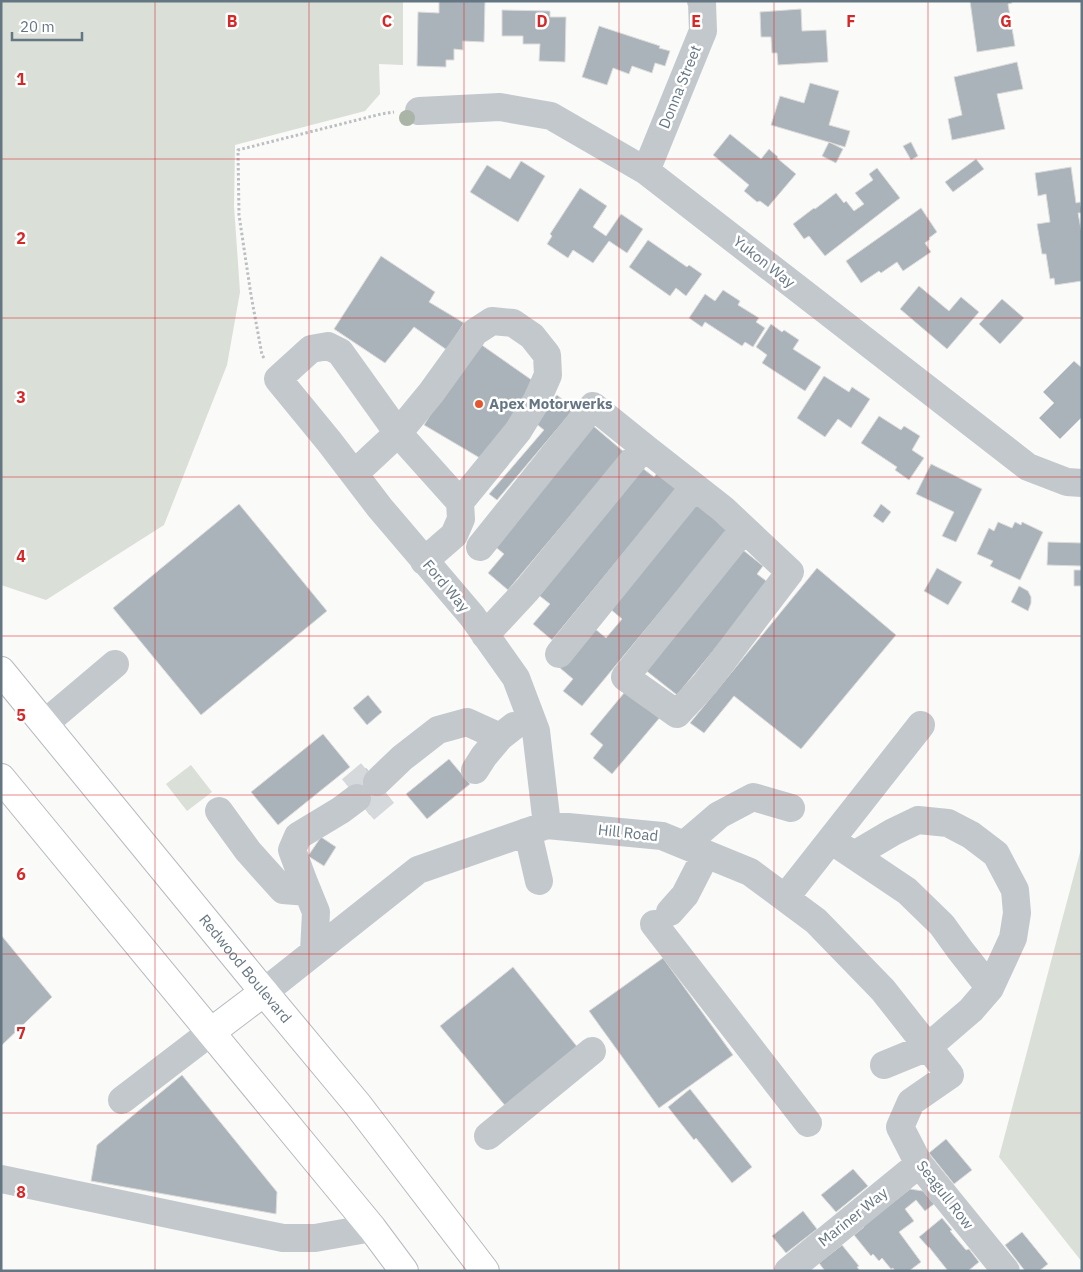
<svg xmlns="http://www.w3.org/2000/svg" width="1083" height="1272" font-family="'IBM Plex Sans',sans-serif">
	<rect width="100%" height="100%" fill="#fafaf8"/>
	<!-- green -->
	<path fill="#dadfd7" d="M1,1H403V65L379,64L380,94L365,111L235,145L234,206L240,292L227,365L164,525L46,600L1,585Z
		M191,765L212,792L187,811L166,784Z
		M1082,845V1262L999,1157Z"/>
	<!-- building -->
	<path fill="#aab3b9" stroke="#dcdcda" d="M439,1H485L484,42L463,41V50L454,49V60H446V67L417,66L418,12L439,13Z
		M970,1H1011L1012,3L1008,4L1015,46L977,52Z
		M801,9L802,31L826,30L828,62L778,65L777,53H772L771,37H761L760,12Z
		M502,10L550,11V17H566L565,62L539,61L540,44H523V36H502Z
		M599,26L660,46L659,48L670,51L665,66L655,63L652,73L632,66L629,74L613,68L607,85L582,77Z
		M1017,62L1023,89L997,94L1005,129L952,140L948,119L962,115L954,77Z
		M810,83L839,91L829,125L850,131L845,147L771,125L780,96L804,103Z
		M730,134L761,159L769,149L778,157L777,158L796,174L768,207L760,201L757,202L744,191L749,185L713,155Z
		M829,142L843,149L836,163L822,156Z
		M911,142L918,156L911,160L903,146Z
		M976,159L984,169L953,192L945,182Z
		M521,161L545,176L518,222L470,192L487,165L510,179Z
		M1071,167L1076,203L1080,202L1082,210V213H1078L1082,234V281L1055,285L1054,278L1050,279L1046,254H1042L1037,224L1050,222L1046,194L1038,196L1035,173Z
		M877,168L900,198L825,256L809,236L804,239L793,224L814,208L815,209L836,193L844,203L846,201L854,211L864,204L855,193L873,180L869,174Z
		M580,188L607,206L593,227L606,236L621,214L643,229L627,253L609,241L593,263L573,250L568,258L547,244L552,236L550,234Z
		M921,208L937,232L929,238L930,239L925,243L931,252L903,271L897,262L881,273L879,271L861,283L846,261Z
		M648,240L687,267L689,265L702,274L686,296L676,288L670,296L629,267Z
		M381,256L435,292L429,302L464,323L447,350L414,327L385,363L334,329Z
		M919,286L949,311L961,297L979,312L947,349L900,309Z
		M723,290L740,301L738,305L759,318L756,322L765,328L753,347L745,342L742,346L705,322L702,327L689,318L705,294L715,301Z
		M1002,299L1024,318L1000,344L979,324Z
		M771,324L782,332L784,330L799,340L793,349L821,367L805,391L762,363L767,355L756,347Z
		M476,341L536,383L485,461L424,425Z
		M1074,361L1082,368V417L1060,439L1039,418L1054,403L1043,392Z
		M824,376L849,392L852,387L870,399L851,428L838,419L825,437L797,418Z
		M557,395L574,409L497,500L489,494L544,430L534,422Z
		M879,416L901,430L904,426L920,436L912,450L924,458L909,480L895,470L897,467L861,443Z
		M591,424L624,452L508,590L488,573L504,554L492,544Z
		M931,464L982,489L956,542L942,536L954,512L916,494Z
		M641,467L654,477L658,472L677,488L552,640L533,624L550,604L536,593Z
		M697,502L729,529L582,706L563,691L573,679L560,668L594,628L606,638L622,619L609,608Z
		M239,504L327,611L201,715L113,608Z
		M881,504L891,512L883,523L873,516Z
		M998,522L1012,528L1015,522L1021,525L1022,522L1043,532L1020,580L990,566L993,561L977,554L989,528L994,531Z
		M1048,542L1082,543V566L1047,565Z
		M743,550L763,566L757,574L769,583L677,695L644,669Z
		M817,568L896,635L801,749L734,696L704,733L690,723Z
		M937,568L962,582L948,605L924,591Z
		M1074,570H1082V586H1074Z
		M1019,586L1028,591L1031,597V603L1028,611L1011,602Z
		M629,687L662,715L612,774L593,758L603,745L590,734Z
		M368,695L382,712L367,725L353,708Z
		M323,734L350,767L278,825L251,792Z
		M449,759L470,784L427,819L406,794Z
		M366,768L391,800L370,815L346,783Z
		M321,837L336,847L324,866L308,856Z
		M1,935L52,997L1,1046Z
		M663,958L733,1055L659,1108L589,1011Z
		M513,967L579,1049L507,1108L440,1026Z
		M182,1075L277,1192L276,1214L91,1181L97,1145Z
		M690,1089L752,1167L732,1183L696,1138L694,1140L668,1107Z
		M946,1139L972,1170L954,1184L929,1153Z
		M853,1169L868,1186L836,1212L821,1195Z
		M910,1189L923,1191L934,1204L925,1211L916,1200L905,1209L914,1221L899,1232L921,1262L909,1271H895L893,1268L891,1269L882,1258L879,1261L873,1254L871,1256L854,1235L864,1227L863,1226Z
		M803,1211L817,1229L786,1253L772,1236Z
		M942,1218L952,1230L950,1231L966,1250L969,1249L979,1262L968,1271H948L929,1247V1248L919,1237Z
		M1022,1232L1048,1264L1039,1271H1025L1005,1245Z
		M842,1245L859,1266L857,1267L860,1271H825L819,1263Z"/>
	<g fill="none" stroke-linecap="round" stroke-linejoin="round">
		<!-- minor-tunnel -->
		<path stroke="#d5d9db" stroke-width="28" stroke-dasharray="28 14" stroke-linecap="butt" d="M351,790L370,774
			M365,809L385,792"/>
		<defs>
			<g id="major">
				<path id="s1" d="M1,671L264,992L358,1105L485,1271"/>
				<path d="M1,778L372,1228L404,1271"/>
				<path d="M211,1032L264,992"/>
			</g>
		</defs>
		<!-- major casing -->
		<use href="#major" stroke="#b5babe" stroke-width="30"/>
		<!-- path -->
		<path stroke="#bbbfc2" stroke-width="3" stroke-dasharray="2.5 2.5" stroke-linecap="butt" d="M264,358L262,355L251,295L239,215L238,150L381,114L394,112"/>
		<!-- minor -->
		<path stroke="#c3c8cc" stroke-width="28" d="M419,111L500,107L551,116L646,171L1028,467L1067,482L1082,483
			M646,171L703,31L702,3L701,1
			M354,474L398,433L431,393L475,332L492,321L513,323L532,336L547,355L548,375L537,400L518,431L460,502
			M480,547L593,406L644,447
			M424,561L454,535L461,519L460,502L398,433L340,352L328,346L311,349L278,379L328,440L380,508L472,616L516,678L536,731L547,825
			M485,635L527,590L644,447L723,509L790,572L705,684L677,714L625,677L744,529
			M559,654L694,487
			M44,724L115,664
			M475,770L484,756L500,737L514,726
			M377,782L402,758L438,730L467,722L500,737
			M219,811L248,851L283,890L308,892
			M526,832L530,842L539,881
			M831,840L907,891L942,925L960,950L990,988
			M684,845L719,815L753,797L791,808
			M854,855L893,832L918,820L948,823L971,835L996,854L1015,890L1017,913L1013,938L990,988L971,1010L928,1047L884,1065
			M785,898L921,725
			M670,912L685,895L706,854
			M654,924L808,1123
			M314,952L316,912L303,880L292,850L298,836L341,810L357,798
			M264,992L418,870L547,825L662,836L750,872L816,921L883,990L950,1075L911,1102L900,1127L919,1164L1006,1271
			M122,1100L211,1032
			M488,1136L592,1051
			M1,1179L283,1238H315L372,1228
			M788,1271L919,1164"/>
		<!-- major -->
		<use href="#major" stroke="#fff" stroke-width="28"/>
	</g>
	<!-- trees -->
	<circle fill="#aab4a7" cx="407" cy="118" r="8"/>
	<!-- grid -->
	<path fill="none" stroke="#d62828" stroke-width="1" stroke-opacity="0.55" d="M155,1V1271M309,1V1271M464,1V1271M619,1V1271M774,1V1271M928,1V1271M1,159H1082M1,318H1082M1,477H1082M1,636H1082M1,795H1082M1,954H1082M1,1113H1082"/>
	<!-- markers -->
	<circle fill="#e4572e" stroke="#fff" stroke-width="2" cx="479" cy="404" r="5"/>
	<g text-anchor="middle" stroke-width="5" stroke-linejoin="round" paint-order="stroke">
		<!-- street labels -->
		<g font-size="15" fill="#657683" stroke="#fff">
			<text transform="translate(680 87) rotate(-68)" y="5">Donna Street</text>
			<text transform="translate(764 262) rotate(38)" y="5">Yukon Way</text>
			<text transform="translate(446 586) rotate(50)" y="5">Ford Way</text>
			<text transform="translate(628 833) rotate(6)" y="5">Hill Road</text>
			<text dy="5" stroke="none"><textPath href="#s1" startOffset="385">Redwood Boulevard</textPath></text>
			<text transform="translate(945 1195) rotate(52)" y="5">Seagull Row</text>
			<text transform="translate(853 1217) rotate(-39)" y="5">Mariner Way</text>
		</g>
		<!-- poi labels -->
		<g font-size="15" font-weight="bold" fill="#657683" stroke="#fff" text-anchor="start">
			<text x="489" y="409">Apex Motorwerks</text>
		</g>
	</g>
	<g font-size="16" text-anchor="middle" font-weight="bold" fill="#d62828" stroke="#fff" stroke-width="5" stroke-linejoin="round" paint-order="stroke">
		<text x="232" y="27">B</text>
		<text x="387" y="27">C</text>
		<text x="542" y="27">D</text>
		<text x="696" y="27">E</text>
		<text x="851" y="27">F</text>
		<text x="1006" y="27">G</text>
		<text x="21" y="85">1</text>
		<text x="21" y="244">2</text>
		<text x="21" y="403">3</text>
		<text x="21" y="562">4</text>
		<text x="21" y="721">5</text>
		<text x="21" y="880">6</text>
		<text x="21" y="1039">7</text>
		<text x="21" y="1198">8</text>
	</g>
	<!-- border -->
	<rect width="1083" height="1272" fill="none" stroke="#657683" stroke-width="5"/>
	<!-- scale -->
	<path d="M12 32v8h70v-8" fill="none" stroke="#657683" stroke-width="2.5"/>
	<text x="20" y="32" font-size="15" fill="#657683" stroke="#ffffff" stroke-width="4" paint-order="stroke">20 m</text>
</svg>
